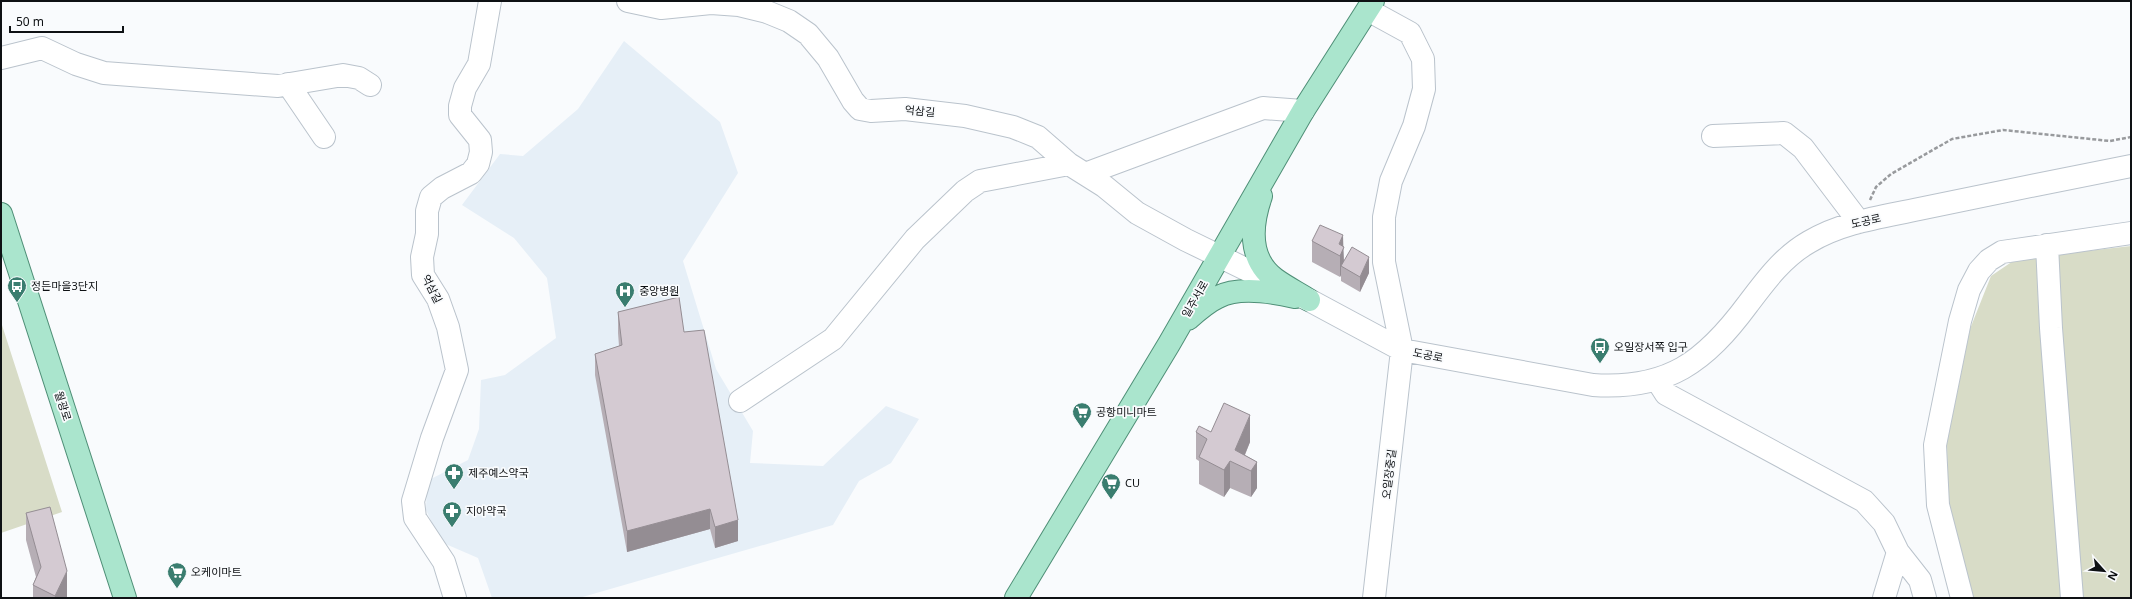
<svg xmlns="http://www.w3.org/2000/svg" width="2132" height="599" font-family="'Noto Sans','Noto Sans KR',sans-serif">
	<rect width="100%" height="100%" fill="#f9fbfd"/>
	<!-- built -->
	<path fill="#e6eff7" d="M624,41L720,122L738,173L683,261L716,369L753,431L750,463L823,466L886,406L919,419L891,463L859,481L833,525L579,598H492L478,558L441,542L426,510L427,481L468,460L479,429L481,380L505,375L556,338L547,278L514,238L462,205L500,154L523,156L578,109Z"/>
	<!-- green -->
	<path fill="#d8dcc7" d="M2131,246V598H1973L1948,503L1947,443L1970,329L1991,276L2016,259Z
		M1,322L62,512L1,533Z"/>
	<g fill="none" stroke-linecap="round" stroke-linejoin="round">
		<defs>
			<path id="minor" d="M628,1L661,8L711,3L739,5L767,12L789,21L808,34L828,58L853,101L860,109L871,111L905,109L965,116L1013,127L1038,137L1069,164L1104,186L1137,213L1186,240L1309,300L1402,350L1593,385C1668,390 1705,362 1748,304C1766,280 1783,257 1809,242C1842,222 1882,217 1919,209C1990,194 2060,180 2131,166
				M1368,10L1410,33L1423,59L1424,89L1414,126L1391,181L1384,217V262L1402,350L1374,598
				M1,58L42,48L76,64L104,73L278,86L343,75L359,78L370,85
				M288,84L324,137
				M1713,136L1784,133L1803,148L1859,222
				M1085,174L1263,108L1303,111
				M2047,245L2051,328L2072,598
				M1657,380L1666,394L1864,501L1884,523L1898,552L1884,598
				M740,401L833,339L915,239L965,191L980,181L1069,164
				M1898,552L1920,580L1925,598
				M455,598L444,562L415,518L413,501L432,438L457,370L448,327L438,299L423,275L422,257L427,234V211L431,197L442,188L471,173L478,164L481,152L480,140L460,115V106L465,88L479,64L490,1
				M1962,598L1938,505L1935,445L1960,321L1969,290L1979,271L1989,260L2002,252L2131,233"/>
			<path id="major" d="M1261,196C1251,225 1248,259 1275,279C1286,287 1298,293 1309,300
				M1,214L125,598
				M1188,319C1197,311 1207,302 1218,297C1239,286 1273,292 1295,297
				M1016,598L1169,344L1303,111L1373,1"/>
		</defs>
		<!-- minor casing -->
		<use href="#minor" stroke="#bac3cc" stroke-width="24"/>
		<!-- major casing -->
		<use href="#major" stroke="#4f8f77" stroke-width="24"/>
		<!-- path -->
		<path stroke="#989a9d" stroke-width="2.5" stroke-dasharray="4 2" stroke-linecap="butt" d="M1870,200L1876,187L1891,174L1952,139L2003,130L2110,141L2131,137"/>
		<!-- minor -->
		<use href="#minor" stroke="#fff" stroke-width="22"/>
		<!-- major -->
		<use href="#major" stroke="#aae5cd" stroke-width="22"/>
	</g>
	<!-- wall -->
	<path fill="#b6aeb5" d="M1312,241L1343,247L1344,261L1369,273L1360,292L1341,281V275L1340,277L1312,262Z
		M618,312L684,332L738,541L715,548L710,529L627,552L595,375V354L619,346L618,333Z
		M1196,432H1211L1250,442L1245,455L1257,462V488L1251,497L1230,488L1224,497L1199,484V461L1196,459Z
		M26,513L67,598H33V585L36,577L26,540Z"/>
	<!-- shaded-wall -->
	<path fill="#948d93" d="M1343,235L1344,268L1341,266V275L1340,277V256L1339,244Z
		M1369,257V273L1360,292V277Z
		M1250,415V442L1240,466L1235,450Z
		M1230,461V488L1224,497V470Z
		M1257,462V488L1251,497V471Z
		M710,509V529L627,552V531Z
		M738,520V541L715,548V527Z
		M67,571V598H55V596Z"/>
	<!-- building -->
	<path fill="#d4cad2" stroke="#948d93" d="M1320,225L1343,235L1339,244L1344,247L1340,256L1312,241Z
		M1352,247L1369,257L1360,277L1341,266Z
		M679,297L684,332L704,330L738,520L715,527L710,509L627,531L595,354L622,345L618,312Z
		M1224,403L1250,415L1235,450L1257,462L1251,471L1230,461L1224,470L1199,457L1207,439L1196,432L1199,426L1211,432Z
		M50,507L67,571L55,596L33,585L41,567L26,513Z"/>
	<!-- icons -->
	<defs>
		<symbol id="bus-pin" viewBox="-11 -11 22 30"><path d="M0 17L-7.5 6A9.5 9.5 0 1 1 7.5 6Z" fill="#3a7d6f" stroke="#f9fbfd"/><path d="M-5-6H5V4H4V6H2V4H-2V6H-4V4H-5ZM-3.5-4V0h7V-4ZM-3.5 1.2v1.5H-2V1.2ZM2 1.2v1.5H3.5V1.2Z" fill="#fff"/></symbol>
		<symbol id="hospital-pin" viewBox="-11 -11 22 30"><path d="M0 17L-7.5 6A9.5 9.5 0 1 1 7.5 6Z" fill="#3a7d6f" stroke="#f9fbfd"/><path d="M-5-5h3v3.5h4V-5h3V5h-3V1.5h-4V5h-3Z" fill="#fff"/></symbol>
		<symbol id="supermarket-pin" viewBox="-11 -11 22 30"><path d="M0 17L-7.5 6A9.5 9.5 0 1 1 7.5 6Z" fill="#3a7d6f" stroke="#f9fbfd"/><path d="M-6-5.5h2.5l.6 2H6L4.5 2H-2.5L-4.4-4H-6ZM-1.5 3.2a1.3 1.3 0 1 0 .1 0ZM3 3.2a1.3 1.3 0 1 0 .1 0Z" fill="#fff"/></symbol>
		<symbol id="pharmacy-pin" viewBox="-11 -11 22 30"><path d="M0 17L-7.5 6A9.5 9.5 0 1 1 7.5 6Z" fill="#3a7d6f" stroke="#f9fbfd"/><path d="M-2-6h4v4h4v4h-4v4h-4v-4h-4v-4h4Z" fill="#fff"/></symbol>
	</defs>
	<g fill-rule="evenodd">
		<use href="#bus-pin" x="6" y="275" width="22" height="30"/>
		<use href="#hospital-pin" x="614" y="280" width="22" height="30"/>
		<use href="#bus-pin" x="1589" y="336" width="22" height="30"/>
		<use href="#supermarket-pin" x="1071" y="401" width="22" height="30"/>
		<use href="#pharmacy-pin" x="443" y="462" width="22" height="30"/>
		<use href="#supermarket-pin" x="1100" y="472" width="22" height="30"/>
		<use href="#pharmacy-pin" x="441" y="500" width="22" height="30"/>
		<use href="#supermarket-pin" x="166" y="561" width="22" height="30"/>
	</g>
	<g text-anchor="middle" stroke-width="3.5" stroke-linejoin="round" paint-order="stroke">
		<!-- street labels -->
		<g font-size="11" fill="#0e1114" stroke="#f9fbfd">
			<text transform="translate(920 111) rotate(5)" y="4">억삼길</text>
			<text transform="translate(1866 221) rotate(-13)" y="4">도공로</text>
			<text transform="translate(432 289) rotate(63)" y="4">억삼길</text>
			<text transform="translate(1195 299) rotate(-60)" y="4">일주서로</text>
			<text transform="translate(1428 355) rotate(11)" y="4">도공로</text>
			<text transform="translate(63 406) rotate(72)" y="4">월광로</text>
			<text transform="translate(1389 474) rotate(-83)" y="4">오일장중길</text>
		</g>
		<!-- poi labels -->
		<g font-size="11" fill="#0e1114" stroke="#f9fbfd" text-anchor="start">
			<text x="31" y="290">정든마을3단지</text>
			<text x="639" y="295">중앙병원</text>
			<text x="1614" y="351">오일장서쪽 입구</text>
			<text x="1096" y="416">공항미니마트</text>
			<text x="468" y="477">제주예스약국</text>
			<text x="1125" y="487">CU</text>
			<text x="466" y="515">지아약국</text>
			<text x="191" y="576">오케이마트</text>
		</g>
	</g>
	<!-- border -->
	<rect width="2132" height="599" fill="none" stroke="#0e1114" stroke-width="4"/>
	<!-- north arrow -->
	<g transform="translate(2104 571) rotate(117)" stroke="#f9fbfd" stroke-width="3" paint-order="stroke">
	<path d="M0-3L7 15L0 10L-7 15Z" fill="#0e1114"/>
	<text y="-6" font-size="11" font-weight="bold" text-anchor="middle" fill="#0e1114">N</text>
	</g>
	<!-- scale -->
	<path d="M10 26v6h113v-6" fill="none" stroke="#0e1114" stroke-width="2"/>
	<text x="16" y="26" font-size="12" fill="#0e1114" stroke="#f9fbfd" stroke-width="3" paint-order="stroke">50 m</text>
</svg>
